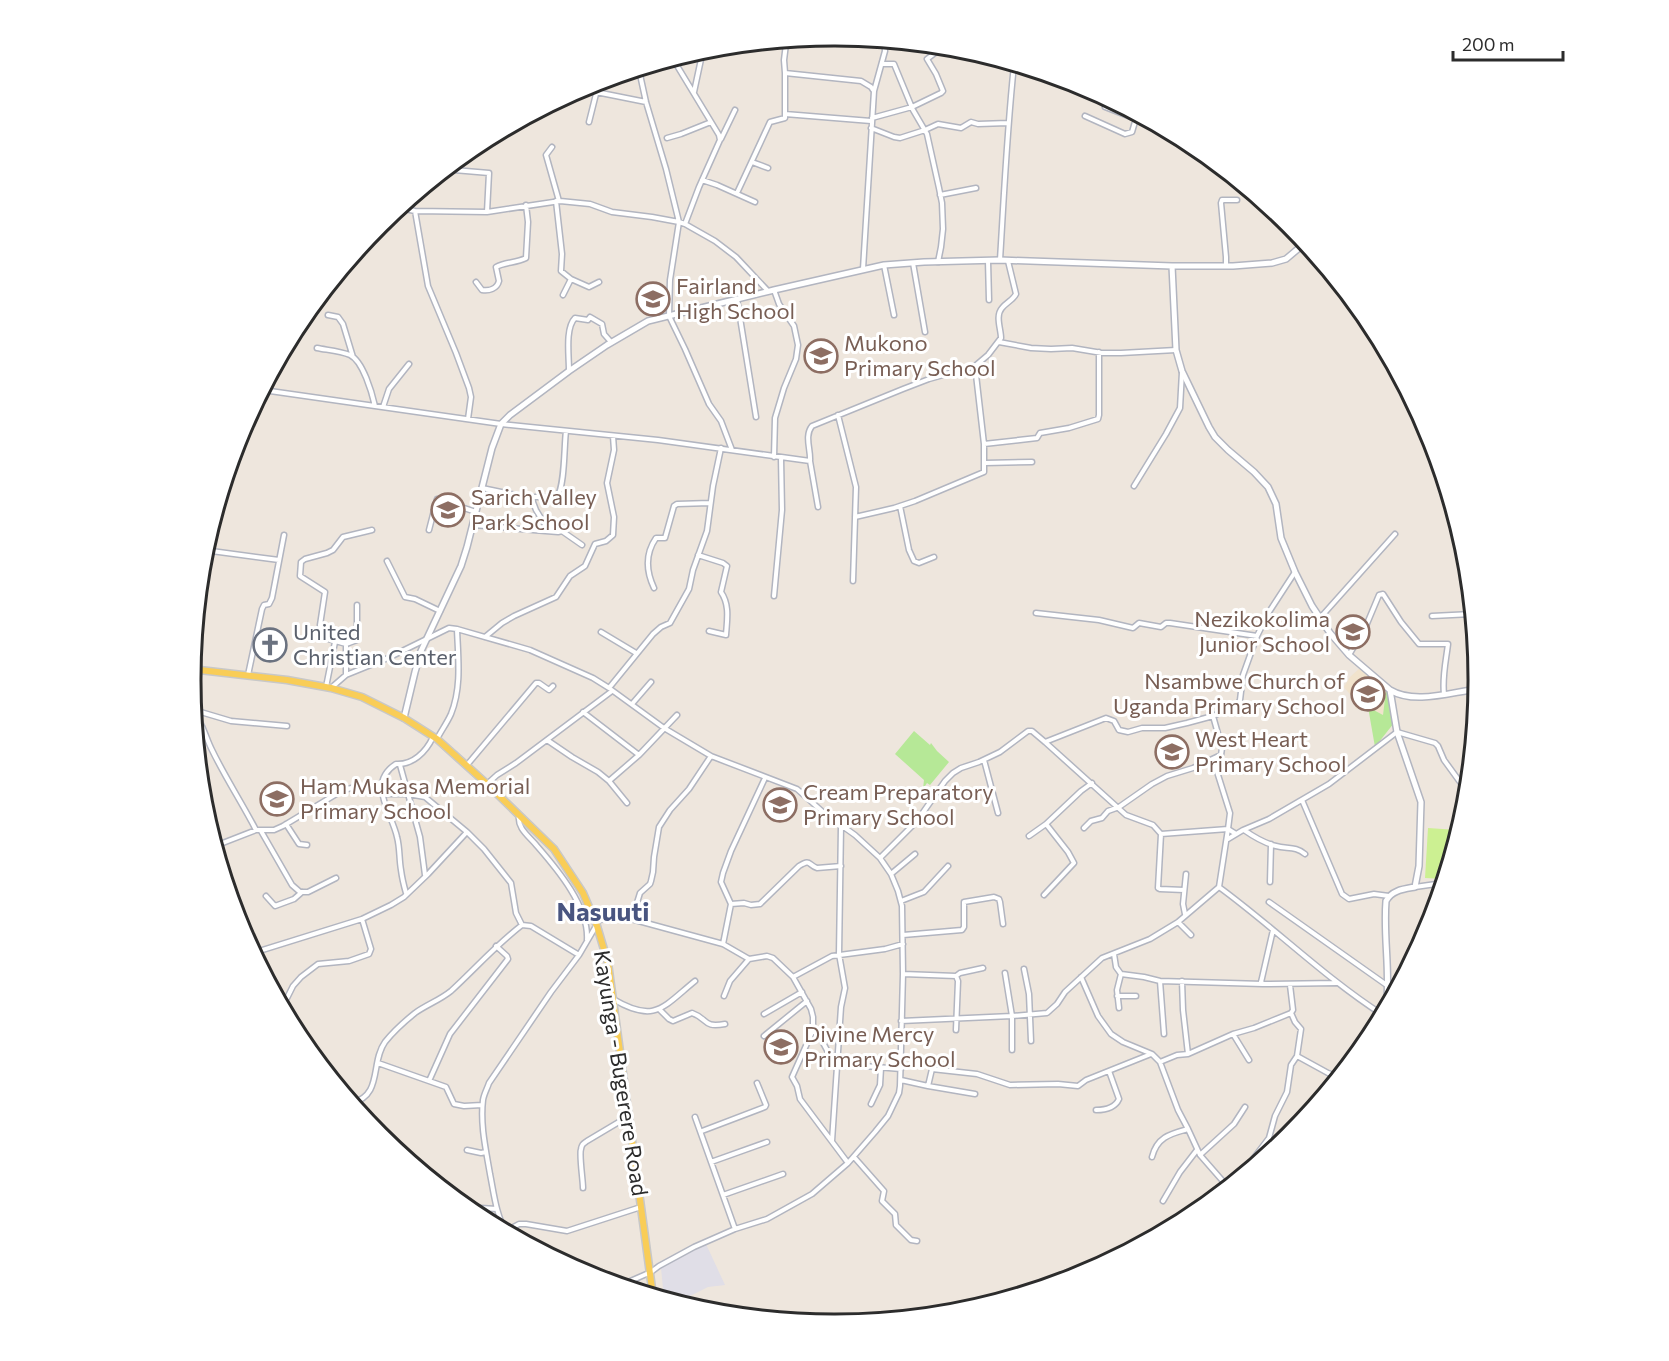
<svg xmlns="http://www.w3.org/2000/svg" width="1669" height="1361" font-family="Commissioner,sans-serif">
	<rect width="100%" height="100%" fill="#eee6dd"/>
	<!-- industrial -->
	<path fill="#e0dee7" d="M706,1244L725,1285L708,1287L676,1303L664,1299L661,1268Z"/>
	<!-- education -->
	<path fill="#f1e3cc" d="M1360,668L1386,690L1383,715L1368,707L1362,706L1356,709L1353,698L1344,687L1350,677Z"/>
	<!-- green -->
	<path fill="#b6e897" d="M1386,690L1389,693L1394,723L1375,747L1368,707L1383,715Z
		M914,731L930,745L931,743L937,751L949,762L930,785L927,783L923,789L924,780L895,754Z"/>
	<!-- pitch -->
	<path fill="#ccf092" d="M1428,828L1457,830V839L1444,879L1425,878Z"/>
	<g fill="none" stroke-linecap="round" stroke-linejoin="round">
		<defs>
			<path id="street" d="M773,42L786,44L784,60L785,73L861,81L871,87L873,90
				M673,59L719,135L720,140L699,187L685,224
				M882,64H894L913,110L927,134L939,188L942,203L943,229L941,247L938,262
				M1013,68L1035,71
				M639,70L646,102L666,169L679,222L670,280L669,316L685,349L709,404L721,421L732,450
				M1062,79L1069,84
				M581,89L646,102
				M694,92L703,50
				M1105,107L1136,119
				M785,114L871,121
				M1085,116L1125,134L1132,132L1137,115
				M872,118L912,107L941,93L943,91L936,74L927,59L943,47
				M589,122L599,82
				M871,128L894,137L900,138L925,130L938,124L961,128L971,122L978,124L1008,123
				M667,138L681,134L711,122
				M721,139L735,110
				M552,147L546,155L559,201
				M752,162L768,168
				M454,170L489,173L487,212
				M702,180L717,185L755,202
				M737,193L770,122L785,118V73
				M940,195L976,188
				M556,201L562,254L561,271L571,279L563,295
				M400,208L415,211L487,212L560,201L590,204L612,212L652,217L679,222L685,224L715,241L736,257L768,291
				M415,211L428,286L456,353L469,388L471,397L468,419
				M1000,260C1004,195 1007,130 1014,65
				M988,261L989,300
				M913,263L925,332
				M884,265L894,315
				M1226,266V257L1221,203L1222,200H1237
				M863,269L874,91L885,51L884,41
				M571,279L589,287L599,282
				M476,282L482,290C489,291 497,289 499,281L496,267C505,262 516,263 526,258L528,222L526,205
				M774,290L779,304L794,326L798,345L796,359L784,388L775,418L774,457
				M737,299L756,417
				M328,315L338,317L343,324L353,357
				M999,342L1031,348L1051,349L1072,348L1102,353H1121L1176,350
				M317,348C327,350 340,351 350,355C363,361 372,393 375,406
				M569,370C569,356 565,328 575,318L588,320L590,317L602,324L604,334L611,342
				M263,390L501,424L658,440L810,461C811,450 804,436 812,426L903,389L929,379L975,366L988,355L1001,338C1001,329 995,316 1002,308C1007,302 1013,300 1016,294L1008,261
				M383,407L389,389L409,364
				M838,415L856,487L853,581
				M984,444L1037,438L1040,433L1069,428L1098,419L1099,415V352
				M810,461L818,507
				M985,463L1032,462
				M1134,486L1166,434L1180,408L1182,372
				M482,488L525,497H557C565,486 564,446 566,431
				M531,497L536,510L544,523L559,529L582,545
				M900,506L909,550L914,561L919,563L934,557
				M855,517L894,508L915,501L984,472V444L975,366
				M473,525L558,532L562,531
				M429,530L437,499L476,512
				M204,550L279,560
				M698,555L723,563L727,566L721,592C730,605 727,620 726,635L709,631
				M387,561L405,597L415,599L440,611
				M654,588C646,571 645,554 656,538H665L674,506L677,504L710,503
				M774,596L782,510L781,458
				M1036,613L1099,620L1133,628L1139,623L1161,627L1166,623H1170L1257,636
				M1432,616L1472,614
				M1320,618L1395,534
				M601,632L636,653
				M485,637L502,623L514,616L556,597L570,576L585,566L595,544L606,541L613,535L614,517L607,483L614,450L613,436
				M346,644L357,640V605
				M1349,655L1366,626L1379,595L1383,594L1401,622L1419,644H1448C1446,661 1442,677 1444,694
				M196,669L197,607
				M248,675L262,609L264,605L269,604L272,598L284,535
				M346,675L388,658L449,628L457,629L530,650L593,678L609,688L664,728L711,756L797,789L824,813L855,835L880,858L891,874L898,891L902,906L903,974L900,1086L899,1093L888,1116L875,1132L848,1163L812,1194L767,1219L735,1229L694,1247L659,1266L651,1272L619,1286
				M326,687L335,642
				M331,688L346,675V644L328,639L321,634L320,625L325,592L300,576L301,562L305,559L327,553L333,550L343,537L372,530
				M609,688L653,634L661,627L670,623L689,589L693,570L707,531L713,486L721,448
				M632,704L651,682
				M194,710L231,721L287,726
				M193,711C203,723 205,736 212,750C225,777 242,803 256,830
				M583,712L639,755
				M437,739C441,731 447,723 451,714C462,687 458,657 457,629
				M547,740L572,757L598,772L609,781L639,755L677,715
				M1045,742L1106,718L1114,721L1119,730L1128,732L1142,728H1165L1187,723L1213,716L1237,705L1240,700L1243,675L1257,636L1269,612L1295,572
				M1213,759L1230,813L1228,829L1236,834
				M984,760L998,813
				M400,765L420,837L425,875
				M467,765L536,683H539L549,690L553,686
				M609,781L627,803
				M487,784L497,775L516,763L612,691
				M383,794H408L425,797L467,832L484,849L511,883L516,913L522,925
				M1302,800L1342,894L1349,899L1374,894L1389,896
				M519,815C517,829 529,836 537,846C558,870 589,907 587,940
				M286,824L299,844L307,845
				M1046,824L1081,791L1092,783
				M1084,828L1091,821L1102,818L1108,811L1119,807L1152,784L1167,776L1193,768L1221,755L1222,748L1213,716
				M1244,830C1254,837 1264,843 1276,846C1287,849 1296,846 1305,854
				M261,831L292,885L300,892H308L336,878
				M1161,834L1158,888L1160,889L1184,890
				M1029,836L1046,824L1068,852L1074,863L1044,895
				M1228,839L1243,830L1269,819L1329,784L1397,732L1435,743L1438,746L1444,760L1468,793
				M215,846L256,830H274L283,826L343,790L356,787L382,789
				M880,858L917,821L945,781L953,773L961,768L979,762L1000,752L1028,731H1032L1045,742L1126,815L1153,825L1161,834L1228,829L1219,887
				M891,874L915,854
				M1270,882L1271,844
				M1415,887L1443,883
				M406,893C404,886 402,878 401,870C399,859 400,848 397,837C392,813 366,783 396,764C413,765 426,752 433,737
				M266,896L275,906L294,899L302,892
				M901,901L924,892L948,866
				M1269,902L1388,986
				M731,904L744,903L751,905L760,904L799,866C811,859 807,864 817,868L841,866
				M1185,914L1183,904L1186,874
				M632,919L640,893L650,884L651,881L653,872L654,857L659,827L670,810L689,789L711,756
				M595,921L614,917H624L723,944L749,959L767,956L773,958L793,977L811,1009L813,1017V1030L792,1077L797,1086L800,1099L848,1163
				M1178,922L1191,935
				M1273,930L1262,978L1261,982L1263,984L1337,983
				M903,935L962,930L964,927V902L994,897L999,899L1000,902L1003,924
				M723,944L731,904L721,882L723,873L731,851L765,778
				M253,953L362,919L391,905L404,897L428,874L467,832
				M1114,954L1116,967L1121,974L1144,977L1160,981L1263,984
				M1024,969L1029,994L1031,1041
				M1005,973L1012,1016V1050
				M903,974L956,976L958,981L956,1030
				M956,976L960,973L983,968
				M793,977L832,956L885,949L903,944
				M1081,977L1098,1016L1111,1034L1123,1042L1152,1054L1160,1062L1178,1110L1188,1129L1200,1155L1228,1187
				M1160,981L1164,1034
				M1182,981L1183,1010L1188,1054
				M724,996L730,981L749,959
				M1117,996H1136
				M613,999C655,1024 663,1007 695,981
				M279,1003L287,998L293,986L301,977L318,964L349,961L369,954L371,949L362,919
				M1119,1008L1117,990L1121,974
				M660,1010L669,1019L673,1021L692,1013C709,1019 702,1028 725,1024
				M1291,1013L1295,1022L1301,1029L1297,1056L1328,1073L1339,1077
				M764,1014L802,992
				M901,1021L1012,1016L1047,1013L1057,1004L1065,992L1102,958L1150,939L1178,922L1219,887C1275,928 1324,977 1383,1015
				M813,1030L821,1039L828,1052L840,1064L901,1069
				M1233,1034L1249,1060
				M1372,1035L1382,1015
				M764,1036L807,1001
				M1160,1062L1177,1055L1188,1054L1233,1034L1254,1028L1291,1013L1293,1010L1290,985
				M378,1063L429,1081L450,1034L508,959L507,956L496,946
				M901,1080L928,1086L975,1094
				M429,1081L446,1087L454,1104L464,1106L482,1105
				M928,1086L932,1069L977,1074L1010,1085L1058,1084L1078,1086L1086,1080L1151,1054
				M352,1103C383,1095 370,1063 385,1042C393,1032 405,1021 415,1013C426,1005 440,1000 451,991C475,969 496,945 522,925L531,926L579,955
				M871,1104L880,1085L881,1068
				M1096,1110C1105,1110 1115,1108 1119,1099L1109,1071
				M695,1117L735,1229
				M702,1131L765,1107L766,1105L757,1083
				M832,1141L841,1007L845,988L839,954L841,826
				M467,1150L481,1153L486,1152
				M1200,1155L1234,1124L1245,1107
				M854,1157L884,1191L882,1201L895,1214L896,1225L911,1240L917,1241
				M1152,1157C1157,1137 1170,1134 1188,1129
				M711,1162L767,1142
				M1245,1173L1253,1159L1269,1138L1275,1116L1287,1092L1291,1065L1297,1056
				M583,1188C583,1180 579,1155 581,1149C582,1144 583,1144 587,1141L629,1116
				M723,1195L783,1174
				M1163,1201L1180,1172L1197,1150
				M464,1207L497,1209
				M506,1231L519,1224H526L567,1231L641,1207
				M506,1232C496,1214 494,1194 490,1174C486,1150 480,1125 483,1100C484,1094 487,1089 489,1083L551,992L579,955L596,926"/>
			<path id="secondary" d="M1172,266L1176,350L1182,371L1209,427L1215,437L1228,450L1254,472L1268,487L1276,504L1281,538L1295,572L1312,606L1330,633L1349,655L1390,690L1397,732L1421,802L1419,866L1415,887C1404,889 1392,890 1386,901C1383,938 1391,974 1386,1010
				M1390,690C1415,705 1451,692 1478,689
				M404,718L415,672L421,651L461,566L467,547L492,448L501,424L510,415L569,371L607,345L648,321L774,290L884,265L924,262L1000,260L1172,266H1233L1272,263L1286,259L1305,243"/>
			<path id="primary" d="M191,669L287,680L331,688L362,697L404,718L437,739L487,784L554,849L583,893L597,926L608,963L653,1296"/>
		</defs>
		<!-- street casing -->
		<use href="#street" stroke="#b2b5c0" stroke-width="7"/>
		<!-- secondary casing -->
		<use href="#secondary" stroke="#b2b5c0" stroke-width="8"/>
		<!-- primary casing -->
		<use href="#primary" stroke="#c8c8c8" stroke-width="9"/>
		<!-- street -->
		<use href="#street" stroke="#fff" stroke-width="4"/>
		<!-- secondary -->
		<use href="#secondary" stroke="#fff" stroke-width="5"/>
		<!-- primary -->
		<use href="#primary" stroke="#f9cd57" stroke-width="6"/>
	</g>
	<!-- icons -->
	<defs>
		<symbol id="school-ring" viewBox="-11 -11 22 22"><circle r="9.5" fill="#fff" stroke="#8d6e63" stroke-width="1.5"/><path d="M0-5L7-2L0 1L-7-2ZM-4 1L0 2.5L4 1V4Q0 6-4 4Z" fill="#8d6e63"/></symbol>
		<symbol id="church-ring" viewBox="-11 -11 22 22"><circle r="9.5" fill="#fff" stroke="#6b7280" stroke-width="1.5"/><path d="M-1.2-6h2.4v3.5h3.3v2.4h-3.3V6h-2.4V-.1h-3.3v-2.4h3.3Z" fill="#6b7280"/></symbol>
	</defs>
	<g fill-rule="evenodd">
		<use href="#school-ring" x="634" y="280" width="38" height="38"/>
		<use href="#school-ring" x="802" y="337" width="38" height="38"/>
		<use href="#school-ring" x="429" y="491" width="38" height="38"/>
		<use href="#school-ring" x="1334" y="613" width="38" height="38"/>
		<use href="#church-ring" x="251" y="626" width="38" height="38"/>
		<use href="#school-ring" x="1349" y="675" width="38" height="38"/>
		<use href="#school-ring" x="1153" y="733" width="38" height="38"/>
		<use href="#school-ring" x="258" y="780" width="38" height="38"/>
		<use href="#school-ring" x="761" y="786" width="38" height="38"/>
		<use href="#school-ring" x="762" y="1028" width="38" height="38"/>
	</g>
	<g text-anchor="middle" stroke-width="6" stroke-linejoin="round" paint-order="stroke">
		<!-- education labels -->
		<g font-size="22" fill="#785e54" stroke="#fff" text-anchor="start">
			<text x="676" y="294">Fairland<tspan x="676" dy="25">High School</tspan></text>
			<text x="844" y="351">Mukono<tspan x="844" dy="25">Primary School</tspan></text>
			<text x="471" y="505">Sarich Valley<tspan x="471" dy="25">Park School</tspan></text>
			<text x="1330" y="627" text-anchor="end">Nezikokolima<tspan x="1330" dy="25">Junior School</tspan></text>
			<text x="1345" y="689" text-anchor="end">Nsambwe Church of<tspan x="1345" dy="25">Uganda Primary School</tspan></text>
			<text x="1195" y="747">West Heart<tspan x="1195" dy="25">Primary School</tspan></text>
			<text x="300" y="794">Ham Mukasa Memorial<tspan x="300" dy="25">Primary School</tspan></text>
			<text x="803" y="800">Cream Preparatory<tspan x="803" dy="25">Primary School</tspan></text>
			<text x="804" y="1042">Divine Mercy<tspan x="804" dy="25">Primary School</tspan></text>
		</g>
		<!-- worship labels -->
		<g font-size="22" fill="#5b616d" stroke="#fff" text-anchor="start">
			<text x="293" y="640">United<tspan x="293" dy="25">Christian Center</tspan></text>
		</g>
		<!-- street labels -->
		<g font-size="22" fill="#2c2c2c" stroke="#fff">
			<text transform="translate(621 1073) rotate(81)" y="8">Kayunga - Bugerere Road</text>
		</g>
		<!-- quarter labels -->
		<g font-size="26" font-weight="bold" fill="#495580" stroke="#fff">
			<text x="603" y="921">Nasuuti</text>
		</g>
	</g>
	<!-- crop -->
	<path d="M0 0H1669V1361H0ZM834 46H835A633 633 0 0 1 1468 679V681A633 633 0 0 1 835 1314H834A633 633 0 0 1 201 681V679A633 633 0 0 1 834 46Z" fill="#fff" fill-rule="evenodd"/>
	<path fill="none" stroke="#2c2c2c" stroke-width="3" d="M834 46H835A633 633 0 0 1 1468 679V681A633 633 0 0 1 835 1314H834A633 633 0 0 1 201 681V679A633 633 0 0 1 834 46Z"/>
	<!-- scale -->
	<path d="M1453 51v9h110v-9" fill="none" stroke="#2c2c2c" stroke-width="3"/>
	<text x="1462" y="51" font-size="18" fill="#2c2c2c" stroke="#ffffff" stroke-width="4.5" paint-order="stroke">200 m</text>
</svg>
